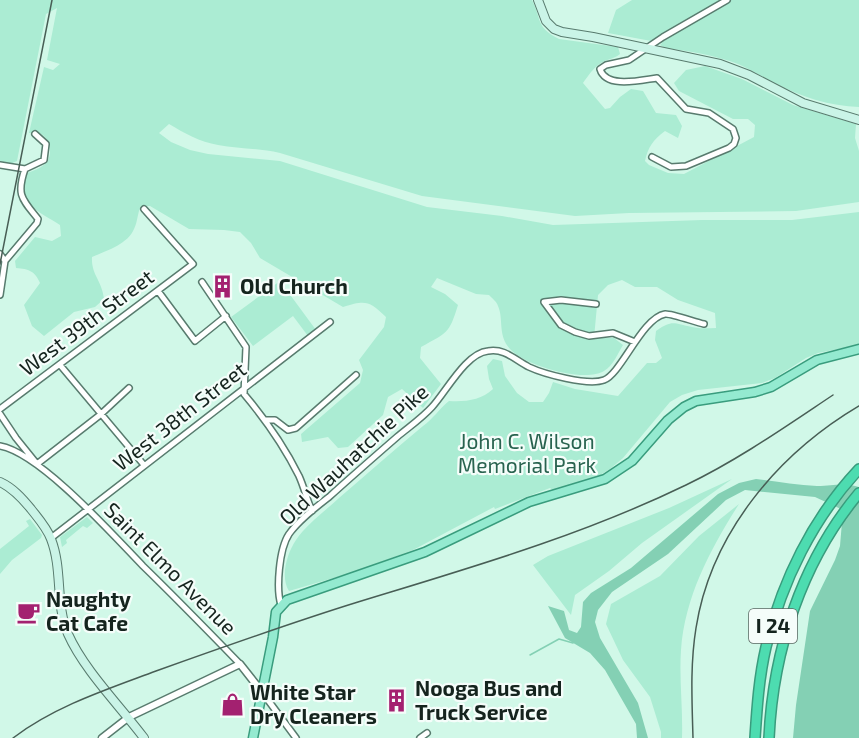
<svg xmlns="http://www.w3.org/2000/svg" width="859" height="738" font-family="'Exo 2',sans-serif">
	<rect width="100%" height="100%" fill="#d1f8e8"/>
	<!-- green -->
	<path fill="#abecd3" d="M0,0H532C542,19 535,27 559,39L618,47L620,54C614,59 607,59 601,63C593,68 588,76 583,83L605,109L610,108L620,97L631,89L643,91L656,113L676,115L682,126L678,138L665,131C653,140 648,147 645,161L649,165L668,173L684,174L754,137L755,125L748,119H733L679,91L674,83L686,70L705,66L742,79L793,105L856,124L855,138L859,151V202L796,211L629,213L575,216L422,196L280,153C259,148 238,149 218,145C200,142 184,133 169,124L159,133L171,142L190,150L208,154L280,161L427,207L502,216L553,225L702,220H792L859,212V345L818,353L806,358L775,378L762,383L698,390L682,395L670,402L623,458L610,469L597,477L553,490L550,488L495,509L494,507L413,550L354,572L289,591C280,577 287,553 296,540C307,524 325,511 339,498C367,474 394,450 423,426C433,419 439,409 449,401C466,402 481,400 493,389L489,379L487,366L493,359L502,361L505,376L517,393L529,402H543L549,393L553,382L575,389L618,396L647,363H656L662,358L655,340L656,331C673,319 674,324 692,327C700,329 708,328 716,328L715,313L678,300L657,287H635L622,280L608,285L598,295L594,338H614L623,345C618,353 613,366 604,371C585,383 526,366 511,350C497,336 504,319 498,306C497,302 492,298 489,295L476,294L437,278L431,287L445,294L458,305C449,334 448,332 421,347L420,358L441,384L423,408L402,389L388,397L383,415L348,447L338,448L328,437L302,442L301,434L360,383L363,370L359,360L384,327L386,317C369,301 366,300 343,307L260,258L251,243L240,232L224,230L189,229L150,206H141C137,214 138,221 134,229C128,244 106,251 92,257C91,275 102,280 104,299L95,307L74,312L44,336L32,326L24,305L40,283C35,271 29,269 16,268L15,261L35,237L52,241L61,236L60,225C36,210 19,205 25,174C32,171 42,168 47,162C53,153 50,137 39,133C36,132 32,133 29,133L44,67L53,70L60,64L47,60L57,8L46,14L17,161L10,164L0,162Z
		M632,0H859V107C830,106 801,97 775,83C762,77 750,69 738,64C714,55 689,51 665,48L660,45L662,43L608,33L616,10Z
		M280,281L316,330L308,336L293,316L253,346L231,317Z
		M732,479L642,543L609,571L575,595L571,615L533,565L548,556L669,508Z
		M739,504C711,548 685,596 681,650C679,679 683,708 682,738H661V732L650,697L623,660L606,624L611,604L660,576L699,536Z
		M87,517L93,523L87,528L83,526L66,540L67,543L62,547L60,537Z
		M30,519L42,535L41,538L12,560L0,574V549L29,526L26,521Z"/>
	<!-- water -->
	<path fill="#84d0b4" d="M756,479C776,481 797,485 817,486C834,486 841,482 859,487V738H793L796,705L810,611L835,560L840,546L843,510L815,497L745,490L726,500L668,554L612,592L598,610L595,622L600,638L638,703L648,738H637L636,724L605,670L590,653L565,638L548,606L564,611L569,630L577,633L581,627L583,602L591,593L631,568L718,494L739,483Z"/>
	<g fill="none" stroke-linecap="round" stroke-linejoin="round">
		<!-- stream -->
		<path stroke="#84d0b4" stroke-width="1.5" d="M530,655L559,639L573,643"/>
		<defs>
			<path id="minor" d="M652,157L671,167L686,166L729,148L734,144L736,138L733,129L709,113L686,109L657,78C641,80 606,89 600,69L606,65L629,60L663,37L727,0
				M0,165L25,169L44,160L46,144L35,134
				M0,254L5,261L0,295
				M5,261L37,223L38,219C22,199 16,195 25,169
				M202,282L246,347L244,394C265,419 284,446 299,476C304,487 307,500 312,511
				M158,291L195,341L226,316
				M596,304L561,300L544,302L561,325L575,332L589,336L613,333L635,342
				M60,365L144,465
				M0,409L193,264L144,209
				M0,414L16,438L37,464L100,415L129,388
				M265,420H275L288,430L296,428L356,375
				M0,446C40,453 113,535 143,566C176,598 208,631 240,664
				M51,538L330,322
				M281,605C276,589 279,549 289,534C299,520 315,508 329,497C351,477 374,457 397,437C409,427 422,418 432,407C446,392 466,353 488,351C505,348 515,360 529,367C544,374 588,386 604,380C621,374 642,318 665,314C670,313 695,322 704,324
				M262,692L296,738
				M420,738L427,733"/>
			<path id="tertiary" d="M102,738L129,717L240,664L262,692"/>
			<path id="secondary" d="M538,0L546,21L554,29L562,32L593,37L720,64L749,75L803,103L859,120
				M0,482C13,488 22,498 31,509C38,518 47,528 51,539C63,570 55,604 68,634C84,670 120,706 144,738"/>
			<path id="primary" d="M253,738L273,637L276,612L287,600L425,552L529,502L605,479L632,461L668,420L684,407L696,401L755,392L771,387L817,360L859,349"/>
			<path id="motorway" d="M755,738C757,707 759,677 766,647C782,581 813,518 859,469
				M769,738C773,650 802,561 859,493"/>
		</defs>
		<!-- minor casing -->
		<use href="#minor" stroke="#587b6e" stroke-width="8"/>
		<!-- tertiary casing -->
		<use href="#tertiary" stroke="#587b6e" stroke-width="9"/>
		<!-- secondary casing -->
		<use href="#secondary" stroke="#587b6e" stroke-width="10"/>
		<!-- primary casing -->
		<use href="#primary" stroke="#399c7d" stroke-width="11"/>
		<!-- motorway casing -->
		<use href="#motorway" stroke="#399c7d" stroke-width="12"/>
		<!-- minor -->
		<use href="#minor" stroke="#fff" stroke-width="5"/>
		<!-- tertiary -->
		<use href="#tertiary" stroke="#fff" stroke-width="6"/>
		<!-- secondary -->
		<use href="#secondary" stroke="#caf4e7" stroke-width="8"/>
		<!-- primary -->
		<use href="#primary" stroke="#94ead0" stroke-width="8"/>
		<!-- motorway -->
		<use href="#motorway" stroke="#4ddcb0" stroke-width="9"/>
		<!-- rail -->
		<path stroke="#485e55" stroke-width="1.5" d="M0,264L52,0
			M13,738C55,706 108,689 156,671C223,647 290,623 358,602C469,568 581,536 686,485C738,460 785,427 833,395
			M693,738C692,701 690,665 696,628C711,533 778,454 859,406"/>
	</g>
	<!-- icons -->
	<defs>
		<symbol id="building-bare" viewBox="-9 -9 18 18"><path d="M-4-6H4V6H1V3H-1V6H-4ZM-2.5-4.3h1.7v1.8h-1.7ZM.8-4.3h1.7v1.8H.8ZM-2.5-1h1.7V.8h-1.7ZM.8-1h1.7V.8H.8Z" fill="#a32170" stroke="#f5fdfa" stroke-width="2.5" paint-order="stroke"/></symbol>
		<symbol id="cafe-bare" viewBox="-9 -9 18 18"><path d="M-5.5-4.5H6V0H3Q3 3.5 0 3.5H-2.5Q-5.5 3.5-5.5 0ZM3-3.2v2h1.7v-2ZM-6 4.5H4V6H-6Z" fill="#a32170" stroke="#f5fdfa" stroke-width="2.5" paint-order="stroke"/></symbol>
		<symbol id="shop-bare" viewBox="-9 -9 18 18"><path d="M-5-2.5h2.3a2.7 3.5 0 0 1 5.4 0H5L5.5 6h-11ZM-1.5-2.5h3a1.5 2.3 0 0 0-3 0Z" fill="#a32170" stroke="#f5fdfa" stroke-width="2.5" paint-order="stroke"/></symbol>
	</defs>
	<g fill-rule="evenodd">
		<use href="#building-bare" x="206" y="270" width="33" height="33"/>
		<use href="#cafe-bare" x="12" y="596" width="33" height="33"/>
		<use href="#building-bare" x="380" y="684" width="33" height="33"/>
		<use href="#shop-bare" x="216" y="688" width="33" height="33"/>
	</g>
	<g text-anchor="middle" stroke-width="4.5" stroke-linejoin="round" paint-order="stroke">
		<!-- shield labels -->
		<rect fill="#f5fdfa" stroke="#586560" stroke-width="1.5" x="749" y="609" width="48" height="34" rx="4.5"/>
		<g font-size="20" font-weight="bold" fill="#15241e">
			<text x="773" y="633">I 24</text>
		</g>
		<!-- poi labels -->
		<g font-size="21" font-weight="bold" fill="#15241e" stroke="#f5fdfa" text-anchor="start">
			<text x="240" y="294">Old Church</text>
			<text x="46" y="607">Naughty<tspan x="46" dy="24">Cat Cafe</tspan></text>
			<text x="415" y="696">Nooga Bus and<tspan x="415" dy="24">Truck Service</tspan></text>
			<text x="250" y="700">White Star<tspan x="250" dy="24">Dry Cleaners</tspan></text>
		</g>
		<!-- street labels -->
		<g font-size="21" fill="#15241e" stroke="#f5fdfa">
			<text transform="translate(87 323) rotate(-37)" y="7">West 39th Street</text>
			<text transform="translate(180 417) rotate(-38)" y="7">West 38th Street</text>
			<text transform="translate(354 455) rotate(-43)" y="7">Old Wauhatchie Pike</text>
			<text transform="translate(170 569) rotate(45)" y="7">Saint Elmo Avenue</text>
		</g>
		<!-- park labels -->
		<g font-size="21" fill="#28634f" stroke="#f5fdfa">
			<text x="527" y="449">John C. Wilson<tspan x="527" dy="24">Memorial Park</tspan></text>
		</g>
	</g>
</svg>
